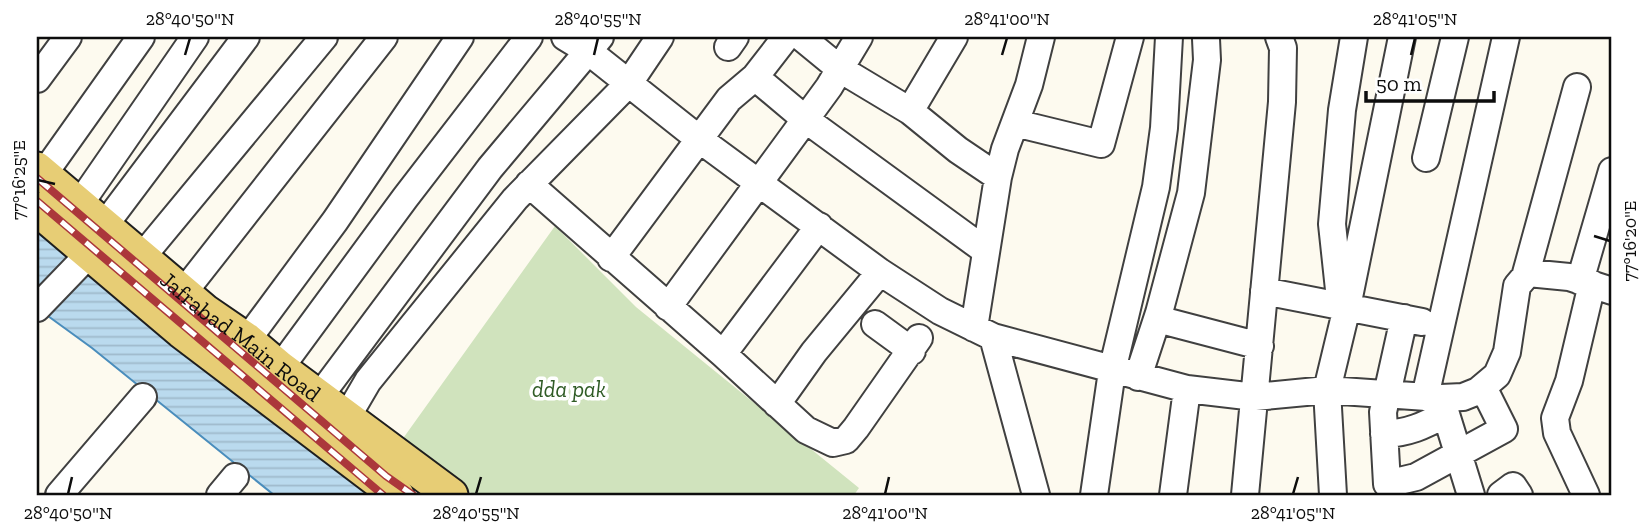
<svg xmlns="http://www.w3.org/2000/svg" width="1649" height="532" font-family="'Zilla Slab',serif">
	<defs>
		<pattern id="water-rules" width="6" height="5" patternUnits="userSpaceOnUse" patternTransform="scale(1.75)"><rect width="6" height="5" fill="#badaee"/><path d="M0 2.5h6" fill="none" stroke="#9fbacb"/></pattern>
	</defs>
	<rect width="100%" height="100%" fill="#fdfaef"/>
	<!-- park -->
	<path fill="#d0e3bd" d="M555,226L636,307L859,488L854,495H474L399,444Z"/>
	<!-- water -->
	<path fill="url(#water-rules)" stroke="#4a8dbc" stroke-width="2" d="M37,232L370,495H274L92,348L37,308Z"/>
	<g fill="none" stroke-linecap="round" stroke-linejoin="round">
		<defs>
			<path id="minor" d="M565,37L588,51L699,139L880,272L940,311L993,337L1187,389L1255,397L1327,390L1441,398L1463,397L1478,391L1497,375L1507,352L1517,286L1528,273L1569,277L1612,291
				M801,37L840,69L910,111L958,150L998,177
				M728,47L735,37
				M755,77L805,119L986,251
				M37,79L68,37
				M910,111L954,37
				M1015,123L1101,144L1130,37
				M1426,158L1455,37
				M43,175L141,37
				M529,184L723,354L806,430L833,443L846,440L856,428L919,338
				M79,205L195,37
				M104,226L246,37
				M141,258L324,37
				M611,258L729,99L755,77L786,37
				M1525,277L1577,87
				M1580,281L1612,171
				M1264,291L1422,322
				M183,293L384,37
				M1340,299L1332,224L1342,110L1354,37
				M668,307L829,87L859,37
				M37,308L90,253
				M1404,318L1383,412L1387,484L1416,477L1504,429L1483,387
				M1157,319L1260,346
				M875,324L912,351
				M974,328L998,177L1005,149L1029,85L1041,37
				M993,337L1036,495
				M247,340L335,221L460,37
				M723,354L819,226
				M280,368L405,198L529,37
				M1138,377L1159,313L1191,193L1207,60L1206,39
				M319,397L490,168L600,37
				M1425,397L1506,37
				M1441,398L1471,495
				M777,404L814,352L880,272
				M347,417L368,381L515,199L629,83L660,37
				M1384,434C1408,433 1424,426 1445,414
				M59,495L143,397
				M220,495L235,477
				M1094,495L1112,371L1156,187L1164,128L1169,37
				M1173,495L1187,389
				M1245,495L1282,102L1283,48L1279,37
				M1333,495L1327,390L1347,307L1402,37
				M1501,495L1513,486L1519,495
				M1586,495L1557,433L1555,418L1569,381L1592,284"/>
			<g id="major">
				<path id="s1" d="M37,169L206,312L247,340L280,368L451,495"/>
				<path d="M37,209L181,331L397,495"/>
			</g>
		</defs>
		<!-- minor casing -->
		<use href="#minor" stroke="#404040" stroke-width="30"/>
		<!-- major casing -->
		<use href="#major" stroke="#1e1e1e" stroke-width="37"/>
		<!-- minor -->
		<use href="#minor" stroke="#fff" stroke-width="26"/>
		<!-- major -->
		<use href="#major" stroke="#e7cd75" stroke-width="33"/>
		<defs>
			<path id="rail" d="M37,178L386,476L413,495
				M37,201L383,495"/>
		</defs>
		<!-- rail casing -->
		<use href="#rail" stroke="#ab373b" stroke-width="8"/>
		<!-- rail -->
		<use href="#rail" stroke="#fff" stroke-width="5" stroke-dasharray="16" stroke-linecap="butt"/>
	</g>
	<!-- ticks -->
	<path fill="none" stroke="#0d0d0d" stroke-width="2.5" d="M185,55L190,38M594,55L598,38M1002,55L1007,38M1411,55L1415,38M38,180L55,184M1594,236L1610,241M68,494L72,477M476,494L481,477M885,494L889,477M1293,494L1298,477"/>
	<g text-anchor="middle" stroke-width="7" stroke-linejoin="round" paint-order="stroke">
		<!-- street labels -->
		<g font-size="23" fill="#0d0d0d" stroke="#fff">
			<text dy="8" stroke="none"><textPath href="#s1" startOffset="264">Jafrabad Main Road</textPath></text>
		</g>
		<!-- park labels -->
		<g font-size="23" font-style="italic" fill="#305c26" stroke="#fff">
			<text x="569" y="397">dda pak</text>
		</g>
	</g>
	<!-- border -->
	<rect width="1649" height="532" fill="none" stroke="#ffffff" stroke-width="77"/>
	<!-- scale -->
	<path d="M1366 91v10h128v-10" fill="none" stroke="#0d0d0d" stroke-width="3.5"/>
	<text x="1376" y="91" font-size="21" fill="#0d0d0d" stroke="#ffffff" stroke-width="5" paint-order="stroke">50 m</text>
	<rect x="38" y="38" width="1572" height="456" fill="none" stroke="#0d0d0d" stroke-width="2.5"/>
	<g font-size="18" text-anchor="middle" fill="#0d0d0d">
		<text x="190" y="25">28°40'50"N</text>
		<text x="598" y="25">28°40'55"N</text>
		<text x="1007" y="25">28°41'00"N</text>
		<text x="1415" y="25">28°41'05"N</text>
		<text transform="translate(19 180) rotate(-90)" y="6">77°16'25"E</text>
		<text transform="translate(1630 241) rotate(-90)" y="6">77°16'20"E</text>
		<text x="68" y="519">28°40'50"N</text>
		<text x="476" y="519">28°40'55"N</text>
		<text x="885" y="519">28°41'00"N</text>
		<text x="1293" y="519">28°41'05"N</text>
	</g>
</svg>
